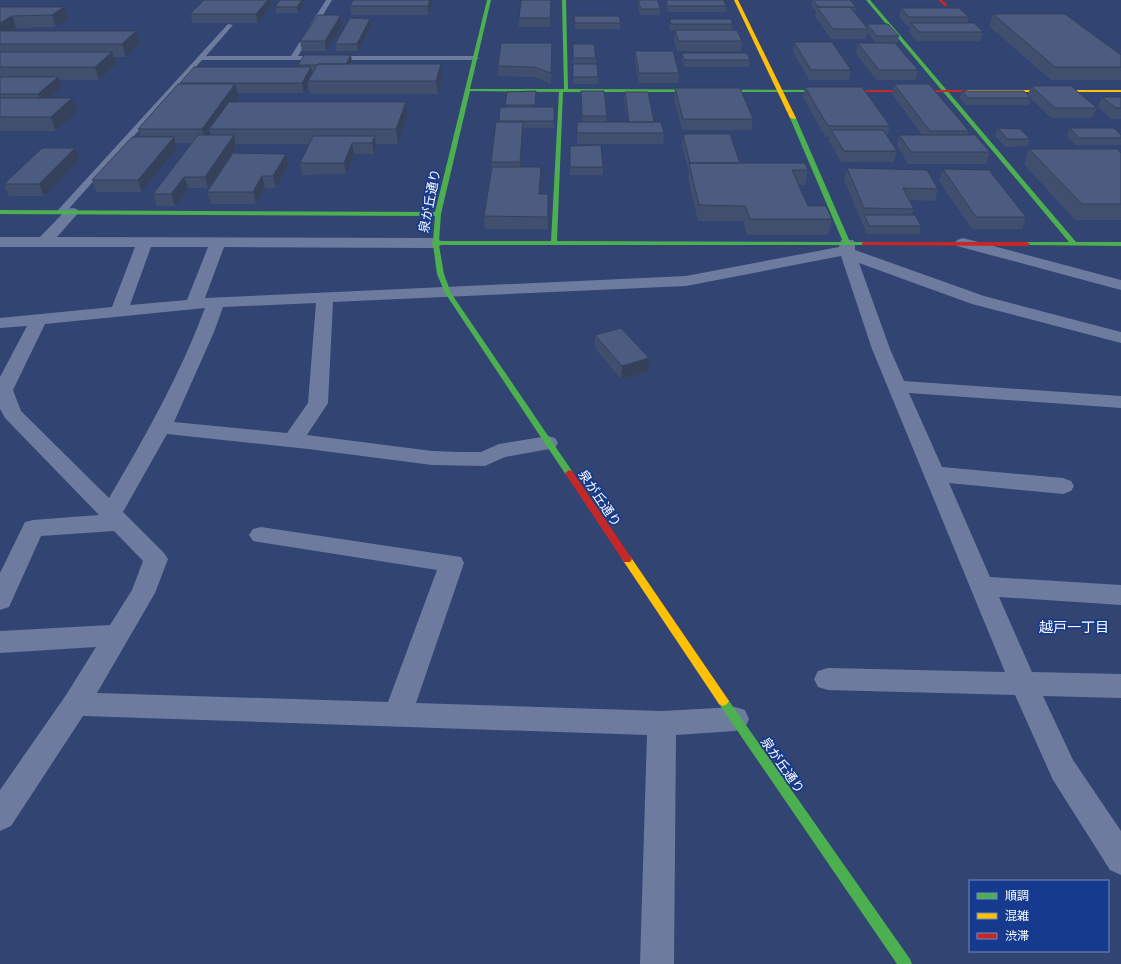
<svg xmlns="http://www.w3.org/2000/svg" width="1121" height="964" font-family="Lato,'Noto Sans JP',sans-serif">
	<rect width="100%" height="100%" fill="#314472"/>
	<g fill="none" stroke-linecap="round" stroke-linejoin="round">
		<!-- lane -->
		<path fill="#6d7c9e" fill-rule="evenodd" d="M326,0H332L298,56H476L479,58L476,60H202L64,214H58V210L228,24L233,25L206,56H291Z"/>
		<!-- street -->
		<path fill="#6d7c9e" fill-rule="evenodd" d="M72,208L77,209L79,212L57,237L434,238L440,240L442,243L440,246L434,248L224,247L205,298L686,276L839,247L841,240H853L855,243V250L984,296L1121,332V343L972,304L859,263L890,349L904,381L1121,396V408L909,393L942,467L1063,478L1071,481L1074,486L1071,491L1063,494L949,483L990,577L1121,585V605L999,597L1032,672L1121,674V698L1043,696L1073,760L1121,831V875L1110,870L1053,780L1015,695L828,690L818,687L814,679L818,671L828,668L1005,672L872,349L841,256L686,286L333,302L328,403L307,435L432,451L462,452H481L499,444L548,436L555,438L558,443L555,448L505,457L485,466L432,465L308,449L167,434L123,512L164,553L168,559L155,593L97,693L388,702L437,570L253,541L249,535L253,529L261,527L461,557L464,563L416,703L662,711L735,707L745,710L749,719L745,728L735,731L676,735L674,964H640L647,735L83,716L11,826L0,831V790L66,695L96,647L0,653V631L110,625L132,590L143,561L114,531L41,536L9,607L0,610V573L25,522L33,520L99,515L5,418L0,409V377L27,326L0,328V318L112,307L135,247H0V237H40L67,209ZM151,247H208L187,300L130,305ZM316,303L308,403L287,433L174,422L214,332L223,307ZM205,308C180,375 145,437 109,498L21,411L13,390L45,324Z
			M963,238L1121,280V290L957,246L955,243L957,240Z"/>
		<!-- fast -->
		<path fill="#4caf50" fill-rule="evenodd" d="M487,0H491L470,89H564L562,0H566L568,89L843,90L845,91L843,92H563L557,241L843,242L790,118L793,116L796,118L850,242H864L866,243V245H439L444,274L451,293L572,471L573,473L572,475H566L445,293L437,274L433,245L431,243L433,241L435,216L0,214V210L435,212ZM470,91L559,92L551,241H439L441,214Z
			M866,0H870L1076,242H1121V246L1025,245V243L1027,242H1069Z
			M723,696L727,698L910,959L912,964H897L719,704L717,701L719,698Z"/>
		<!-- slow -->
		<path fill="#ffc107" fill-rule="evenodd" d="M734,0H738L796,118L795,119L790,118Z
			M966,90H1121V92H964V91Z
			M627,555L630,556L727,698L729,701L727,704L723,706L719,704L624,562L622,559L624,556Z"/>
		<!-- jam -->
		<path fill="#c62828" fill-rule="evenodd" d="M938,0H942L948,5L945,6Z
			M843,90H966L968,91L966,92H841V91Z
			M864,242H1027L1030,244L1027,246L862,245V243Z
			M569,470L572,471L630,556L632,559L630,562H624L565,473Z"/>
	</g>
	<!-- wall -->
	<path fill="#414f6f" d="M280,0H303L304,5L298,13H276L275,7Z
		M551,0L550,27H519V18Z
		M638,0L660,9V15H640L638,5Z
		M666,0H724L726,6V12H668L666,5Z
		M812,0H850L856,7L855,13L866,27L867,24L899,36L897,43H876L867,32L866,39H831L815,16L816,12L811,5Z
		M432,5L428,15H351L350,6Z
		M271,6L258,23H193L190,14Z
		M0,7H64L68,19L56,27L16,28L11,31H136L140,43L126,57H113L116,64L99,80H59L62,87L50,98H72L77,112L56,131H0Z
		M901,8L969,17L967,23L983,32L980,41H917L909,33L910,26H907L899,17Z
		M993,14L1121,55V80H1051L989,26Z
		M341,15L342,24L326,51H302L300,41Z
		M574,16L621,23L620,29H575Z
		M670,19L733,24L732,30L742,41L741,51H677L674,40L675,31H671L669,26Z
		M371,25L358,51H336L335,44Z
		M794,42L851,70L849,80H809L793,52Z
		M552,43L551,84L535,77L498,76V66Z
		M858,43L918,70L916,80H876L856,53Z
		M573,44L596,58V64L598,77V84H573Z
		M635,51L679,73L678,83H639L635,61Z
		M682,53L750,60L749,67H684L682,60Z
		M352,62L351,64L442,77L438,94H310L308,85L304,93H237L239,98L236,102H406L407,116L398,144H376V147L374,154H354L346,174L302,175L300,163L309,144H236V147L208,188H188L175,206H157L153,194L192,143H176L177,148L142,192H96L92,180L141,137L138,129L180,84V83L298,67V65Z
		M894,84L969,131L967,135L990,152L986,164H908L897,146L899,135H922L892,94Z
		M1031,86L1097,108L1092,118H1051L1031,99L1029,105H966L960,98L962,91L1028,95Z
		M805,87L890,126L887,136L897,151L894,162H841L829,141L830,137H825L803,97Z
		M675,88L753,119L751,130H682L674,99Z
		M581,91L607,116L606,122H628L624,99L625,92L654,122L664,133L663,144H577V122H582Z
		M1102,97H1121V119H1111L1098,107Z
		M536,99L535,107H554V128H523L521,167L541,179L540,194H548V229H485L484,216L491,169V162L499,121L505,107V105Z
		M998,128L1030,139L1028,146L1005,147L995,136Z
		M1070,128L1121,135V145H1076L1067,136Z
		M683,134L740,163L808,170L805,185H799L808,206L832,219L828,235H747L743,221H698L688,178L689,172L682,145Z
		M570,146L603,167V175H570Z
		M1029,149L1121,153V220H1075L1024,164Z
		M286,154L288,165L276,188H265L256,204H211L207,192Z
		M79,159L44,196H9L4,184Z
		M847,168L938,189L935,201L909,200L914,209L912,215L921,226L919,234H867L862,223V220H861L844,180Z
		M943,169L1026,217L1022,229H972L939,181Z
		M595,335L648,372L621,379L595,348Z"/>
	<!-- shaded-wall -->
	<path fill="#35405a" d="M268,0H270L271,6L258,23L256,14Z
		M302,0H303L304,5L298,13L297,7Z
		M430,0H432V5L428,15V6Z
		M64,7L68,19L56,27L52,15Z
		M341,15L342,24L326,51L325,41Z
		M12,16L16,28L0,38V23Z
		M370,19L371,25L358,51L357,44Z
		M136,31L140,43L126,57L122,44Z
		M112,52L116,64L99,80L95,67Z
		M351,55L352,62L347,72L345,65Z
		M441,64L442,77L438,94L436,81Z
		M311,67L313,77L308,81V85L304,93L302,83Z
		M58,77L62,87L42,105L38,94Z
		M235,84L239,98L216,129H209L211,136L206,143L202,129Z
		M72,98L77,112L56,131L51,117Z
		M406,102L407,116L398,144L396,129Z
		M523,122V133L520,174V162Z
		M234,135L236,147L208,188L205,177Z
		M375,136L376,147L374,154L372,143Z
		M174,137L177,148L142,192L138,180Z
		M352,143L354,154L346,174L344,163Z
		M75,148L79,159L44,196L39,184Z
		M286,154L288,165L276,188L273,176Z
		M541,167V179L539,206V194Z
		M262,176L265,188L256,204L253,192Z
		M184,177L188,188L175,206L171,194Z
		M548,194L549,206L548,229Z
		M649,358L648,372L621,379L622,366Z"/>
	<!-- building -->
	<path fill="#4c5c81" stroke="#35405a" d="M204,0H268L256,14H190Z
		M280,0H302L297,7H275Z
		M353,0H430L428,6H350Z
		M521,0H551L550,18H519Z
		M638,0H658L660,9H641Z
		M666,0H724L726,6H668Z
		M813,0H850L856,7H818Z
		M0,7H64L52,15L12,16L0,23Z
		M817,7H850L868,29H833Z
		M901,8H959L969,17H909Z
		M993,14H1065L1121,55V67H1055Z
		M318,15H341L325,41H300Z
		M574,16H619L621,23H575Z
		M350,18L370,19L357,44H335Z
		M670,19H731L733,24H671Z
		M911,23H974L983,32H919Z
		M867,24H888L899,36H877Z
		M675,30H737L742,41H678Z
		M0,31H136L122,44H0Z
		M794,42H832L851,70H811Z
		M501,43H552L551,73L534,67L498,66Z
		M858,43H895L918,70H879Z
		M573,44H594L596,58H573Z
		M635,51H673L679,73H639Z
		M0,52H112L95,67H0Z
		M682,53H747L750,60H684Z
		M304,55H351L346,64H318L317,65H298Z
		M318,64H441L436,81H308Z
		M573,64H597L598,77H573Z
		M194,67H311L302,83H180Z
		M0,77H58L38,94H0Z
		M178,84H235L202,129H138Z
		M894,84H929L969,131H930Z
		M1031,86H1071L1097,108H1055Z
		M805,87H862L890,126H828Z
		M675,88H740L753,119H683Z
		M536,91L535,105H505L507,92Z
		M581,91H604L607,116H582Z
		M962,91H1024L1031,98H968Z
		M625,92H648L654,122H629Z
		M1102,97H1121V108H1116Z
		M0,98H72L51,117H0Z
		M229,102H406L396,129H209Z
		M500,107H554V121H499Z
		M496,122H523L520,162H491Z
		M577,122H661L664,133H577Z
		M998,128L1020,129L1030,139H1007Z
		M1070,128H1114L1121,135V138H1079Z
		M831,130H883L897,151H844Z
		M683,134H730L740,163H690Z
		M198,135H234L205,177H184L171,194H153Z
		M899,135H975L990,152H911Z
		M313,136H375L372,143H352L344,163H300Z
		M132,137H174L138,180H92Z
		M601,145L603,167H570V146Z
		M42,148H75L39,184H4Z
		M1029,149H1117L1121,153V204H1082Z
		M233,153L286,154L273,176H262L253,192H207Z
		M689,163H805L808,170H792L808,206H826L832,219H750L745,206L699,205Z
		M492,167H541L539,194H548V217L484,216Z
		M847,168L927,170L938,189L903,188L914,209L864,208Z
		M943,169L989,170L1026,217H976Z
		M864,215H915L921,226H869Z
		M621,328L649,358L622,366L595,335Z"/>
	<g text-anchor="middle" stroke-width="3.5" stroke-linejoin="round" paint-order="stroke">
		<!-- street labels -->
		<g font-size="13" fill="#fff" stroke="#163a8d">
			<text transform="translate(429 201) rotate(-79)" y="5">泉が丘通り</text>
			<text transform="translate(600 498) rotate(56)" y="5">泉が丘通り</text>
			<text transform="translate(783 765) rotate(55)" y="5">泉が丘通り</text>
		</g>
		<!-- neighbourhood labels -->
		<g font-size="14" fill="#fff" stroke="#163a8d">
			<text x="1074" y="632">越戸一丁目</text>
		</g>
	</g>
	<!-- legend -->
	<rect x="969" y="880" width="140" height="72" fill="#163a8d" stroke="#7389bb"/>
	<rect x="977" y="893" width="20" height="6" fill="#4caf50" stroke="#7389bb"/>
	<text x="1005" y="900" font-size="12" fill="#ffffff">順調</text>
	<rect x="977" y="913" width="20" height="6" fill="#ffc107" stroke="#7389bb"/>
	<text x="1005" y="920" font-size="12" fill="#ffffff">混雑</text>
	<rect x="977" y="933" width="20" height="6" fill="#c62828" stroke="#7389bb"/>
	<text x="1005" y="940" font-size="12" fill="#ffffff">渋滞</text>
</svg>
